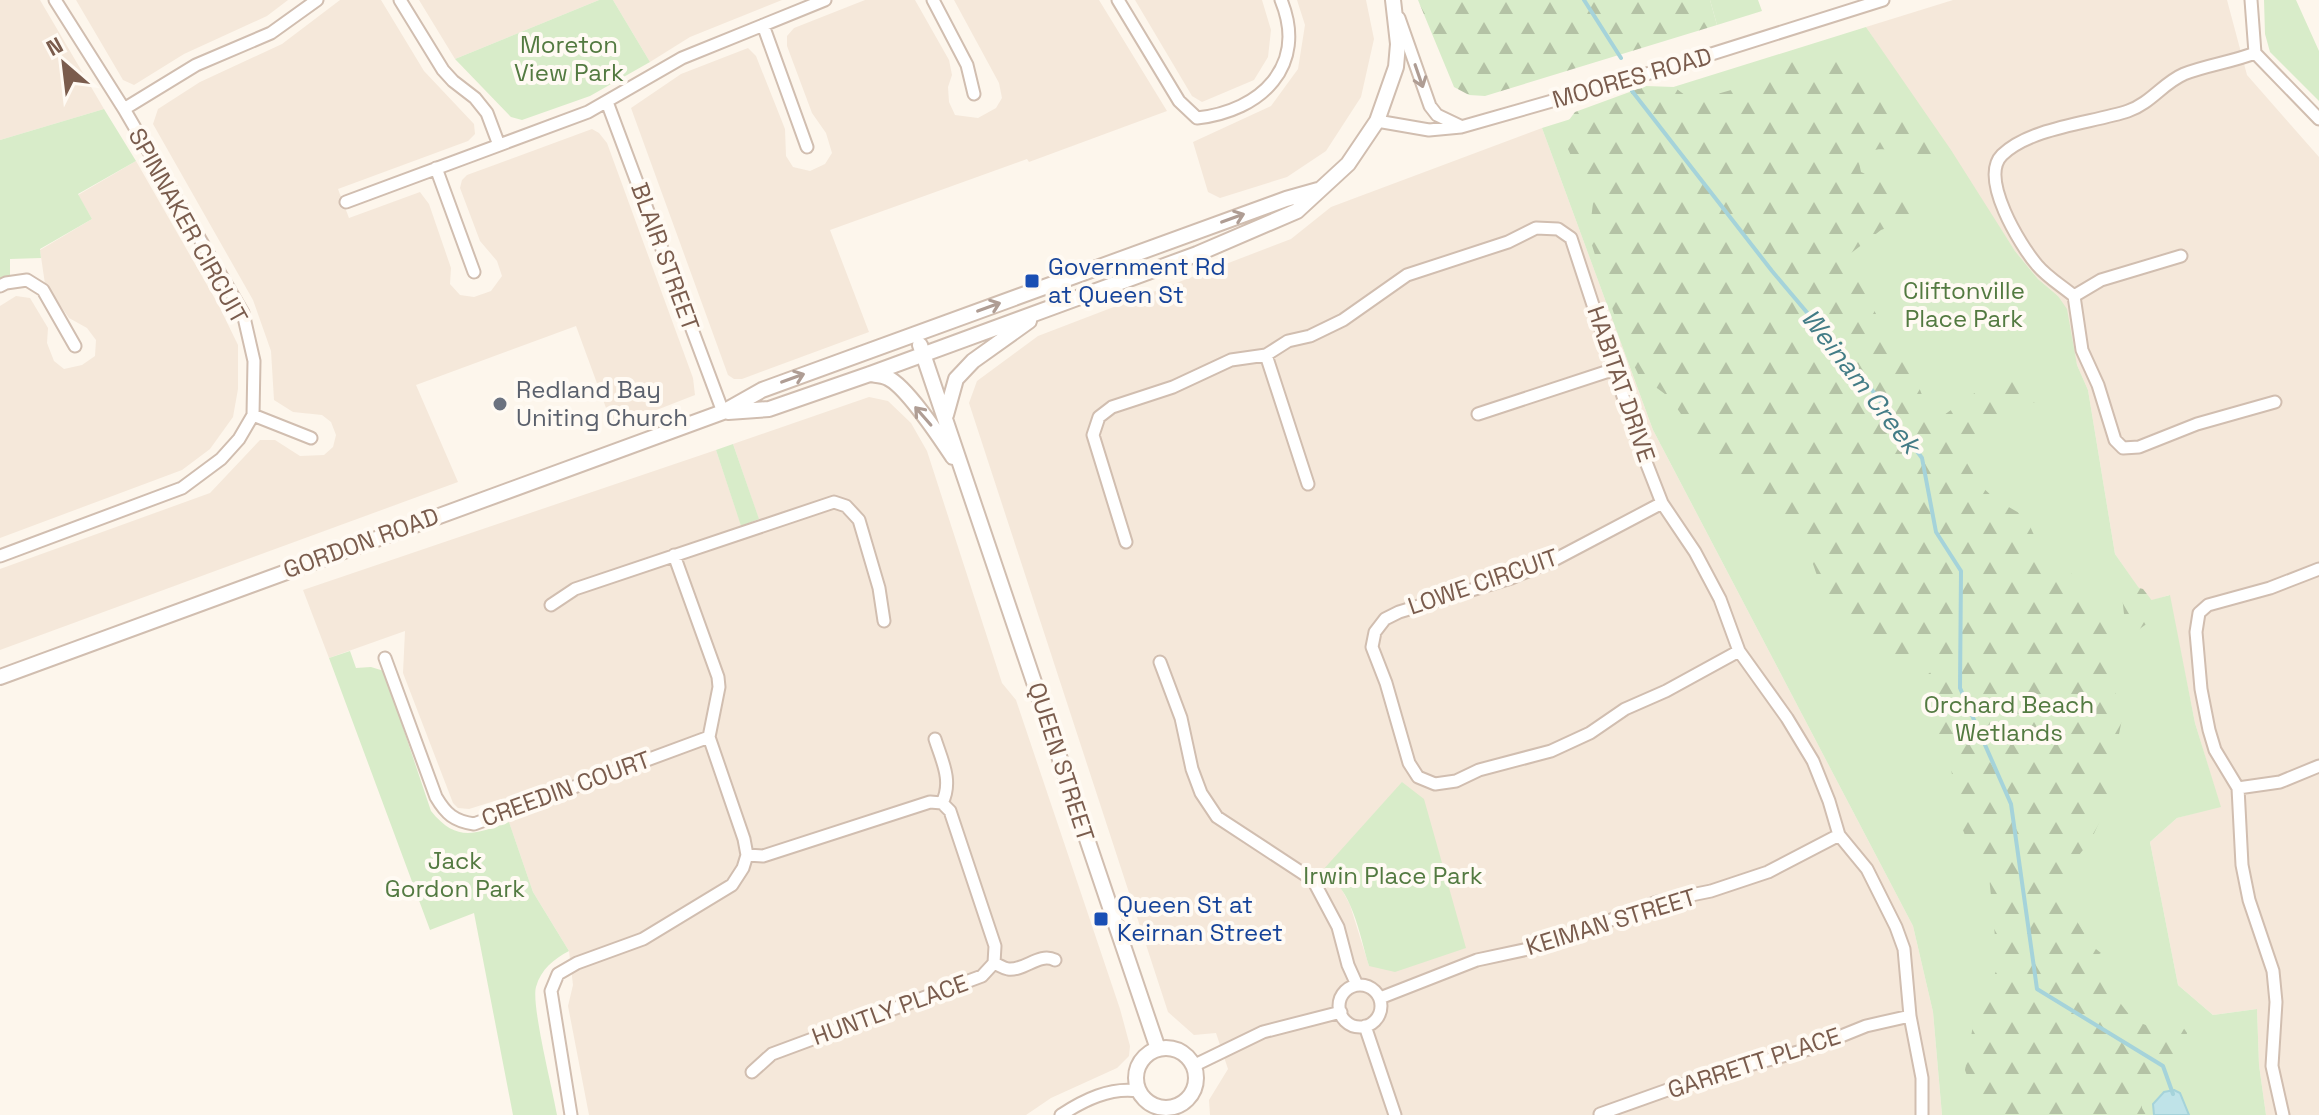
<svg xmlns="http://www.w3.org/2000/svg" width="2319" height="1115" font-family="'Space Grotesk',sans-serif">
	<defs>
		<pattern id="forest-firs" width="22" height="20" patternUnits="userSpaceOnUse" patternTransform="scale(2)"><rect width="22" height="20" fill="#d8ecc9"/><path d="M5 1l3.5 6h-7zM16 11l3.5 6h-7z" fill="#b4c2a5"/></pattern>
	</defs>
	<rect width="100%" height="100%" fill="#fdf6ec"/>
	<!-- residential -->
	<path fill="#f5e8da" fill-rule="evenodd" d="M0,0H40L104,109L0,140Z
		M76,0H288L267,16L184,54L134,85L123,80Z
		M340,0H381L424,71L474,124L475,134L468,141L338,189L349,218L420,192L429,204L451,268L450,284L460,295L474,297L491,291L502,276L497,261L480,241L460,188L462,180L467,175L592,129L599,133L607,143L693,378L695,395L613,427L576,326L416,385L458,482L0,650V569L210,493L260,440H275L300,456L324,455L333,447L336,435L331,422L322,415L293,412L274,400L271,351L253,300L153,124L158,109L200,82L282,44Z
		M419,0H599L455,59Z
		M613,0H782L690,37L650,62Z
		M865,0H915L949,60L952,75L948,87L949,102L955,115L978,118L996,108L1002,98L999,83L954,0H1099L1167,111L1029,162L1027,159L830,230L869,332L742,379H734L728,375L631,108L681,74L748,48L756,56L785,129L786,156L793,167L810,171L825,164L832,153L826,133L812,113L787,46V36L794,28Z
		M1135,0H1262L1271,30L1268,57L1254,80L1202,102L1192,96Z
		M1297,0H1366L1374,39L1361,97L1326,151L1287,177L1220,198L1208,192L1193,142L1271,106L1298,69L1305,25Z
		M1953,0H2227L2247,75L2319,157V1115H2266L2259,1065L2257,1009L2213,1015L2178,985L2150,842L2177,818L2220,806L2195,723L2169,595L2148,602L2115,554L2088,390L2077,365L2058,296L2038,279L2015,251L1866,27Z
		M1542,128L1653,430L1913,926L1933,1012L1942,1115H1210L1209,1100L1228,1069L1216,1033L1194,1035L1168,1012L969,403L977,381L1038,336L1291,239L1331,207ZM1403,782L1369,966L1350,905L1336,879L1323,871Z
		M136,161L218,304L238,345V389L233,417L210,449L182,470L0,538V306L16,296L30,298L48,328L47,343L54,361L64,369L82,365L95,356L96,340L87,328L69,318L45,284L40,250L92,219L78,195Z
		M869,397L888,401L911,423L927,451L1002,683L1016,700L1120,1009L1130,1046L1129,1056L1117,1068L1051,1098L1026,1115H589L568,1006L573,985L569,951L533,892L501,799L469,809L458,808L453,803L403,673L405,631L329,658L303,590L716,450L741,525L759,520L733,444Z"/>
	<!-- green -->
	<path fill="#d8ecc9" d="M599,0H613L650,62L590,96L522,120L511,117L455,59Z
		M1710,0H1758L1762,11L1717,25Z
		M2264,0H2296L2319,51V101L2270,52L2265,34Z
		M1866,27L1951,150L2015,251L2038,279L2058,296L2067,309L2077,365L2088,390L2115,554L2148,601L2170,595L2195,723L2221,807L2177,818L2150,842L2178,985L2213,1015L2257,1009L2259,1065L2266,1115H1942L1933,1012L1913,926L1653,430L1542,128Z
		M104,109L136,161L78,194L92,219L40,249L41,258L10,259V276L0,281V140Z
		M733,444L759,519L741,526L716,450Z
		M350,651L356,668L371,667L384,671L431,811C457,843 475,834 509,822L533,892L569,951C554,959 541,969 536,987C531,1005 553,1091 557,1115H513L474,913L430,930L329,658Z
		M1402,782L1424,799L1466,948L1395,972L1369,966C1359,933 1353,889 1322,871Z"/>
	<!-- forest -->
	<path fill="url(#forest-firs)" d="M1418,0H1710L1717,25L1485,96L1469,95L1454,87Z
		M1812,58L1851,64L1882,82L1933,144V160L1926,164C1902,154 1881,140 1858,158L1861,172L1886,184L1915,210L1910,219L1881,230L1846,257L1885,331L1891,354L1911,367L1928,410L1933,416L1944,415L2004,372L2029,382L2036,402L2000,415L1987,431L1960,451L1979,484L1995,499L2026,517L2041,551C2074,564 2084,598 2111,618L2124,614L2122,596L2128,585L2143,589L2157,607L2155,618L2138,630L2134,640L2121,639L2112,648L2119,663L2114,688L2122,719L2103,814L2091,840L2063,875L2061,894L2091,945L2101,953L2083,963L2104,982L2134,1021L2155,1028L2183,1027L2187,1033C2185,1067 2167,1070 2141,1086L2142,1108L2146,1115H1981L1965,1070L1974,1020L1998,967L1989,876L1976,863L1959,820L1949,755L1915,684L1944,662L1929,644L1906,655L1888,657L1862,642L1841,607L1820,584L1801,530L1777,506L1719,468L1669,397L1638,374L1623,342L1589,236L1593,203L1560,132L1575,112L1646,86L1674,87L1693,101L1738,88L1768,67Z"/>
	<!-- water -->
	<path fill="#bfe3e8" stroke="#a5d3da" stroke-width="2" d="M2174,1090L2180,1093L2189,1115H2154L2153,1104L2164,1092Z"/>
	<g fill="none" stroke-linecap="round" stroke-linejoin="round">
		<!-- stream -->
		<path stroke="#a5d3da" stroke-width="4" d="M1584,0L1621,58
			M1632,91L1772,271L1869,386L1922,458L1936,532L1961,571L1960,688L2011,804L2037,989L2163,1066L2173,1094"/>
		<defs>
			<path id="minor" d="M400,0L443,70L453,81L475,98L487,113L499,145
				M933,0L967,65L974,94
				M1118,0L1179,101L1197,118C1261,111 1308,66 1281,0
				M2251,0L2255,53L2319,119
				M1399,18L1430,106L1437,115L1460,126
				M763,25L807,147
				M2255,53C2232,62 2207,65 2184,74C2163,83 2151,103 2128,111C2092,123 2031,127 2002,155C1979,178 2020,245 2037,265C2047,277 2062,286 2074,296L2082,350L2098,385L2115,440L2123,448L2139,447L2197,424L2275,402
				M607,102L723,412
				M124,109L196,65L271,33L317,0
				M1377,121L1429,130L1461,127L1664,69L1883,0
				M436,168L474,272
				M346,202L588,112L682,58L825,0
				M0,286L6,283L27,280L43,290L75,346
				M2074,296L2101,280L2181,256
				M1266,355L1308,484
				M1478,414L1615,369
				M253,415L311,438
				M1662,503L1554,560L1511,578L1399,612L1385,619L1375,632L1372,647L1386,683L1409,763L1418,777L1435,784L1456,781L1479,770L1551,751L1590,733L1625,709L1666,691L1739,651
				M1126,542L1093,435L1099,417L1112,407L1173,387L1231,360L1266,355L1288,341L1310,336L1343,320L1407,275L1508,242L1536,228L1558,229L1571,238L1637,439L1662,503L1695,552L1720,599L1739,651L1787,718L1813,761L1829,801L1839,835L1867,869L1896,927L1904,949L1910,1016L1922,1078V1115
				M0,556L182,488L221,459L239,439L253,415L254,361L243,313L124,109L55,0
				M551,605L575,589L834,502L846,506L859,520L879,588L884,621
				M385,658L436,797C446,814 454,821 474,824L709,737
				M1160,662L1181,718L1192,769L1201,793L1217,817L1313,880L1338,927L1348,965L1357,985
				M935,739C942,761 953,781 942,803
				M2238,788L2280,782L2319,766
				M747,855L763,856L930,802L942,803L950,811L995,946L994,963L982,976L772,1054L752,1072
				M994,963C999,965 1003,968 1008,969C1025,971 1039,952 1055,960
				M1339 1006a21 21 0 1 1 42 0a21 21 0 1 1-42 0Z
				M1380,998L1477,960L1547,945L1657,902L1711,891L1768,872L1839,835
				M1365,1026L1395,1115
				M1193,1066L1263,1032L1341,1012
				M1600,1114L1701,1078L1809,1049L1866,1026L1910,1016
				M571,1115L551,991L558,974L577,963L643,939L732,885L743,868L747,855L744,839L709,737L719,687L718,677L674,555
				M1061,1115C1084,1100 1110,1087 1138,1091
				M2283,1115L2272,1066L2276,1002L2273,971L2249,900L2242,865L2238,788L2215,750L2209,730L2201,689L2196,632L2199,613L2208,605L2270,588L2319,569"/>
			<path id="tertiary" d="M920,345L1158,1049
				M870,374C875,375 883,375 888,378C907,387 941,439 953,457
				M728,412L769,409L870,374L1197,254L1297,211L1348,164L1377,121L1396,67L1398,44L1393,0
				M946,415L956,379L973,361L1029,321
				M0,677L723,412L762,390L1286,199L1318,190
				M1136 1078a30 30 0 1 1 60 0a30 30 0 1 1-60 0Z"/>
		</defs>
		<!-- minor casing -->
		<use href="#minor" stroke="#d1beb0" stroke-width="15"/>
		<!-- tertiary casing -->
		<use href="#tertiary" stroke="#d1beb0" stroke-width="18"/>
		<!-- minor -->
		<use href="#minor" stroke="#fff" stroke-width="11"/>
		<!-- tertiary -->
		<use href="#tertiary" stroke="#fff" stroke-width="14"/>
	</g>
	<!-- one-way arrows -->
	<defs><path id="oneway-shaft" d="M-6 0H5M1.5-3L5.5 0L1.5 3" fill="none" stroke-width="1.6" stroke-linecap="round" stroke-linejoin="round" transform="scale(2)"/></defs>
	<g stroke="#af9d94">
		<use href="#oneway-shaft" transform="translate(1419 76) rotate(71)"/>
		<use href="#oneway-shaft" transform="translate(1233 218) rotate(-20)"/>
		<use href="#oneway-shaft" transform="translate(989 307) rotate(-20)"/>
		<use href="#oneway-shaft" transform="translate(793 378) rotate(-20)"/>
		<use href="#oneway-shaft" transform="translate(923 416) rotate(-131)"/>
	</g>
	<!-- markers -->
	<g fill="#1a4fb4" stroke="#fffaf3" stroke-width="3">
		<rect x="1024" y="273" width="16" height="16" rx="4"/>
		<rect x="1093" y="911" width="16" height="16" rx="4"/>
	</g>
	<circle fill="#6b7280" stroke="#fffaf3" stroke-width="3" cx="500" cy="404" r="8"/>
	<g text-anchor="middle" stroke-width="8" stroke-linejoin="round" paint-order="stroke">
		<!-- park labels -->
		<g font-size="24" fill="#537a41" stroke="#fffaf3">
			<text x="569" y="53">Moreton<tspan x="569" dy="28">View Park</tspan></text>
			<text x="1964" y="299">Cliftonville<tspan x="1964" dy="28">Place Park</tspan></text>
			<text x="2009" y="713">Orchard Beach<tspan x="2009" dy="28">Wetlands</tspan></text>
			<text x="455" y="869">Jack<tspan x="455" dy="28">Gordon Park</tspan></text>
			<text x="1393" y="884">Irwin Place Park</text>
		</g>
		<!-- street labels -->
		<g font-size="24" fill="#7a5c4d" stroke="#fffaf3">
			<text transform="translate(1632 78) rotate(-16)" y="8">MOORES ROAD</text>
			<text transform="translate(188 226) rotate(61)" y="8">SPINNAKER CIRCUIT</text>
			<text transform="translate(665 257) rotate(70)" y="8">BLAIR STREET</text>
			<text transform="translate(1621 384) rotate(71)" y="8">HABITAT DRIVE</text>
			<text transform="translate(361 543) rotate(-20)" y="8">GORDON ROAD</text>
			<text transform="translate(1483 582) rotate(-19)" y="8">LOWE CIRCUIT</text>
			<text transform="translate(1061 762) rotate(72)" y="8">QUEEN STREET</text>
			<text transform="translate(566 789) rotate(-20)" y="8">CREEDIN COURT</text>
			<text transform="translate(1611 922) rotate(-17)" y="8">KEIMAN STREET</text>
			<text transform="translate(890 1010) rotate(-20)" y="8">HUNTLY PLACE</text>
			<text transform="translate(1754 1063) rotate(-18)" y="8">GARRETT PLACE</text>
		</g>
		<!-- transit labels -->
		<g font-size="24" fill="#164399" stroke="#fffaf3" text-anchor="start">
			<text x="1048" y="275">Government Rd<tspan x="1048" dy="28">at Queen St</tspan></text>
			<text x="1117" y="913">Queen St at<tspan x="1117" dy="28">Keirnan Street</tspan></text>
		</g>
		<!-- worship labels -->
		<g font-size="24" fill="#5b616d" stroke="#fffaf3" text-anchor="start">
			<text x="516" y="398">Redland Bay<tspan x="516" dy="28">Uniting Church</tspan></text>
		</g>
		<!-- water labels -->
		<g font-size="26" font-style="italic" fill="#437c86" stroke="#fffaf3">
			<text transform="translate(1861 381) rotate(52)" y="9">Weinam Creek</text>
		</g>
	</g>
	<!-- north arrow -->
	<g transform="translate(64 64) rotate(332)" stroke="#fffaf3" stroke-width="6" paint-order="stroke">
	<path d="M0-6L14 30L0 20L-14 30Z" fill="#7a5c4d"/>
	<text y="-12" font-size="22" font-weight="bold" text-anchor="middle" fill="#7a5c4d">N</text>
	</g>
</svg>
